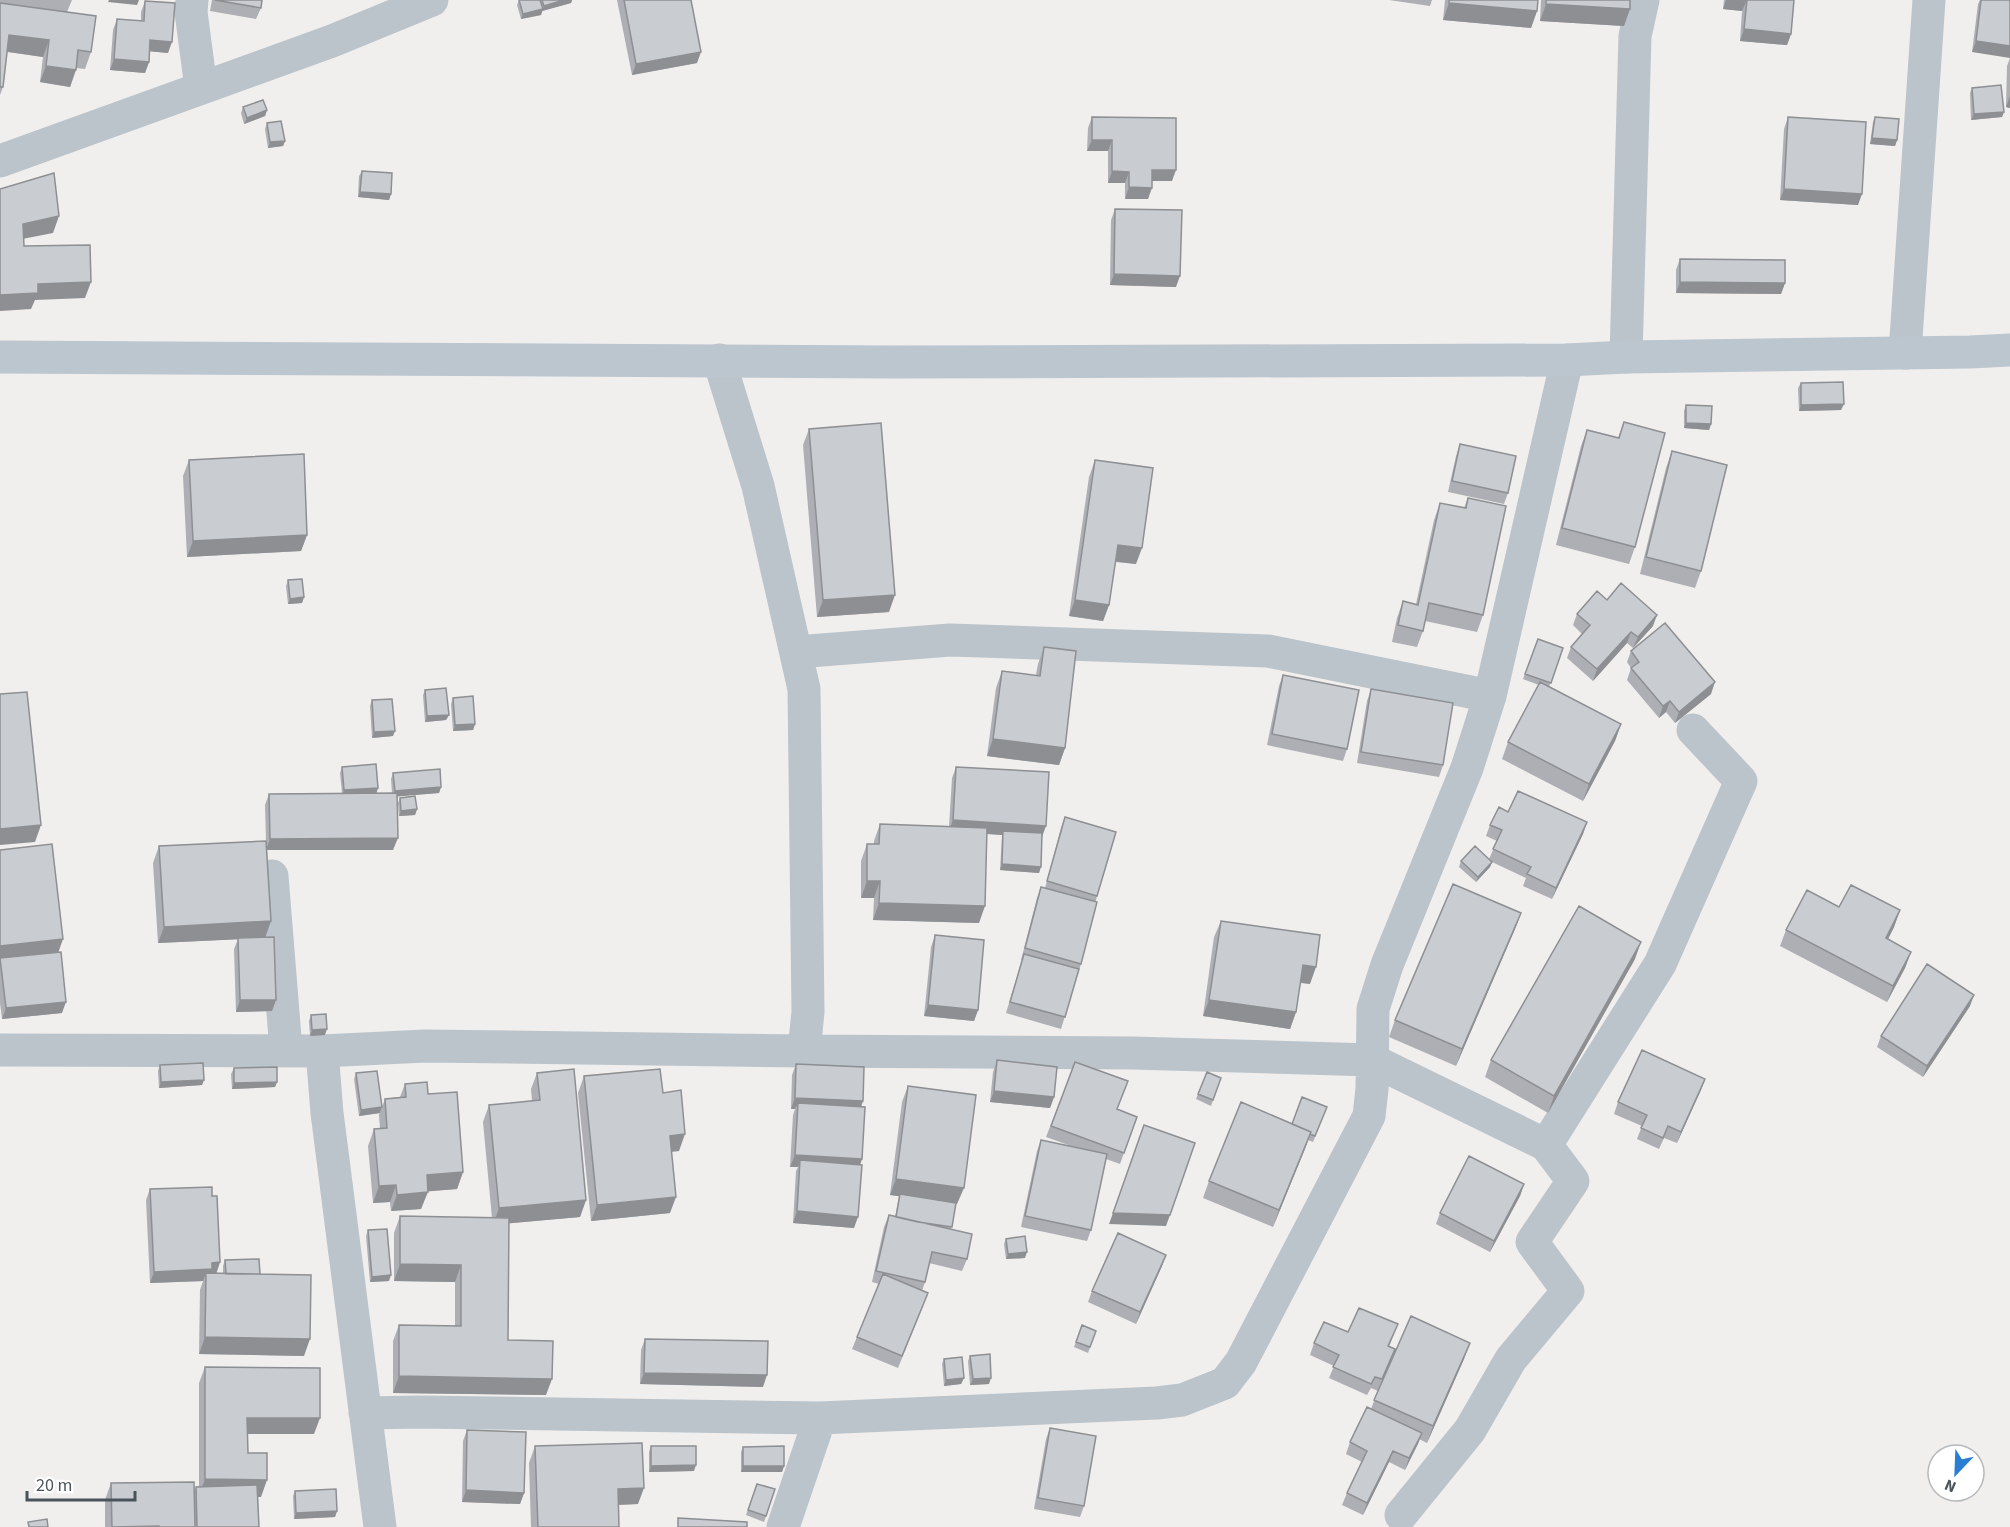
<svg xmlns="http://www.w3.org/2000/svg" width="2010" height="1527" font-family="'Source Sans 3',sans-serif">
	<rect width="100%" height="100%" fill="#f1eeee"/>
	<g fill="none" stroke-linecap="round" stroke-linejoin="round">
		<!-- street -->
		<path stroke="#bbc4ca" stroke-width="33" d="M192,0L191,12L201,88
			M0,161L332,41L432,0
			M1905,353L1929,0
			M1626,357L1635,36L1643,0
			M796,652L950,640L1268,651L1490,696
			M272,876L286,1050
			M0,1050L322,1051L425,1046L804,1051L808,1012L804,689L758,486L719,360
			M322,1051L327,1113L380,1527
			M804,1051L1133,1053L1372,1060L1546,1145L1660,964L1741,781L1693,730
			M365,1413L419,1412L820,1418L1157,1403L1182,1400L1225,1383L1241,1362L1369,1116L1372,1089L1373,1009L1387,965L1467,768L1490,696L1567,360
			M1401,1515L1470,1430L1511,1359L1568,1291L1532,1242L1573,1181L1546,1145
			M783,1527L820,1418"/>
		<!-- secondary -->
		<path stroke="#bbc6cf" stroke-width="33" d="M0,357L892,362L1567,360L1626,357L1970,352L2010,350"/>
	</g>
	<!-- wall -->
	<path fill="#adafb4" d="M0,0H72L67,12L91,52L85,69L76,68L70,87L40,82L43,57L7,52L3,87L0,95Z
		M212,0H262L261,8L256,19L210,11Z
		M519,0H572L571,3L542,11L541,15L521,19L517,5Z
		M617,0H691L697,63L632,75Z
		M1389,0H1432L1430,6Z
		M1445,0H1538L1537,11L1531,28L1443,20Z
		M1541,0H1630L1624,26L1540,21Z
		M1724,0H1794L1791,34L1787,45L1740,41L1742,11L1723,9Z
		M1980,0H2010L1972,52L1978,4Z
		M145,1L168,53L150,51L149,62L145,73L110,70L113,30L117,19L141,21V12Z
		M2010,58V108L2006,107L2007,66Z
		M1972,88L2004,112L2002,117L1971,120L1970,93Z
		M243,107L267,110L265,116L244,124L241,113Z
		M1092,117L1172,181H1152L1148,199H1125V183H1108V151H1087L1088,128Z
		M1788,117L1858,205L1780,200L1784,129Z
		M1875,117L1897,140L1895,146L1870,144L1873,122Z
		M267,123L285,141L283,146L268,148L265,129Z
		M362,171L391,194L389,200L358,197L359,176Z
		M1115,209L1176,287L1110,285L1111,220Z
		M1680,259L1785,283L1781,294L1676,293V270Z
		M1801,383L1841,410L1799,411L1798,388Z
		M1686,405L1711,424L1709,430L1684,428V411Z
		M1624,422L1635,547L1629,564L1556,545L1581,446L1587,430L1618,438Z
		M809,429L889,612L817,617L803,445Z
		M1460,444L1508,493L1504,504L1448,492L1456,456Z
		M1672,451L1701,571L1695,588L1640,574L1666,468Z
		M189,460L307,535L301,551L187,557L183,476Z
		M1095,460L1136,564L1115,562L1109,605L1103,621L1069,616L1089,477Z
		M1468,498L1483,615L1477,632L1425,621L1423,631L1417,647L1392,642L1397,618L1403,601L1416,604L1434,520L1440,503L1464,508Z
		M288,580L304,597L302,603L288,604L286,586Z
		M1607,600L1653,626L1633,648L1627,643L1593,681L1567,658L1571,647L1582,634L1573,625L1577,614Z
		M1538,639L1563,648L1549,687L1621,724L1615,741L1583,801L1502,759L1508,742L1539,685L1523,679Z
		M1044,647L1065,748L1059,765L987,756L996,688L1002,671L1036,675L1038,664Z
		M1631,651L1711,694L1675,723L1666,712L1659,718L1627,680L1631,668L1627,662Z
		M1283,675L1347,749L1343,761L1267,745L1279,686Z
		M1371,689L1443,765L1439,777L1357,763L1367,701Z
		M425,690L449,715L446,720L425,722L423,695Z
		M453,698L475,724L473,730L453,731L451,704Z
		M372,700L393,736L372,738L370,706Z
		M342,767L378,788L376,793H392L391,779L393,773L441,787L439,793L397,796L393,850H267L271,921L265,937L276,1000L272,1011L236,1012L234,949L238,939L158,943L153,863L159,846L266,841L265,805L269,794L342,793L340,773Z
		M956,767L1042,837L1039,873L1000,870L1002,835L987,834L979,923L873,920L874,898H861V861L867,844H874V841L880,824L949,827L952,778Z
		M400,798L417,809L415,815L399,816L398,803Z
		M1508,812L1587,822L1583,834L1552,899L1523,886L1526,878L1492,862L1490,867L1476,882L1459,867L1461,861L1489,859L1497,841L1486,836L1490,825Z
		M1065,817L1097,896L1081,964L1061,1029L1006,1013L1022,960H1021L1037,898L1041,887L1045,888L1061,828Z
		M0,850L59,952L62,1013L2,1019L0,1003Z
		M1839,907L1900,910L1894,927L1888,939L1911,952L1905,968L1887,1002L1780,946L1786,930Z
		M1521,913L1515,929L1456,1066L1389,1037L1395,1020Z
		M1221,921L1310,984L1300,983L1296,1012L1290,1029L1203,1016L1214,937Z
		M935,935L978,1010L974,1021L924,1016L931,947Z
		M1635,959L1548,1113L1485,1077L1491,1060Z
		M1970,1006L1923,1077L1877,1047L1881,1036Z
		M311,1015L325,1035L310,1036L309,1021Z
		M997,1060L1054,1097L1050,1108L990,1102L993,1072Z
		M1075,1062L1117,1109L1137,1117L1120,1164L1106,1159L1091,1230L1087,1241L1021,1227L1037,1151L1041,1140L1071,1146L1046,1137Z
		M796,1064L863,1101L861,1107L862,1159L860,1165L854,1228L793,1223L796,1171L798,1167H790L793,1115L795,1109H791L792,1075Z
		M160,1065L204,1080L202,1085L159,1088L158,1071Z
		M234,1068L277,1082L275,1087L232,1089L231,1074Z
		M1207,1072L1221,1078L1211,1106L1196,1099Z
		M356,1073L380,1113L359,1116L354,1079Z
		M537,1073L586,1200L580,1217L509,1223L508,1340L546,1395L393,1393V1341L399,1325L455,1326V1282L394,1281V1233L400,1216L492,1218L483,1122L489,1105L532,1101L531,1089Z
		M584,1076L663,1093L679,1151L671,1152L670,1213L591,1221L578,1093Z
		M1705,1079L1677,1143L1664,1138L1659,1149L1637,1139L1642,1126L1614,1114L1618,1102Z
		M405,1084L428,1094L463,1172L457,1189L427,1191L421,1209L391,1211L390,1202L373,1203L368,1146L374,1129H380L379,1115L385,1099L400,1097Z
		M908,1086L957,1204H956L951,1229L967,1259L962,1271L929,1263L925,1282L922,1291L924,1304L898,1368L852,1349L879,1284L872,1282L884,1227L889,1215L895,1217L899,1196L890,1195L902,1102Z
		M1327,1107L1313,1142L1308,1140L1273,1227L1203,1198L1209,1181L1292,1124Z
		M1524,1184L1520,1196L1490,1252L1436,1224L1440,1213Z
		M150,1189L212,1196L220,1262L216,1274H223V1266L225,1260L260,1274L304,1356L199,1354L200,1290L203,1281L150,1283L146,1200Z
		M368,1230L389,1281L370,1282L366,1236Z
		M1006,1239L1025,1258L1006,1259L1004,1244Z
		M1166,1255L1162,1266L1136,1324L1088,1302L1092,1291Z
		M1398,1324L1389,1347L1391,1361L1464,1359L1427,1443L1419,1439L1405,1470L1389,1462L1363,1515L1342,1505L1347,1493L1362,1462L1346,1454L1350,1442L1371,1409L1378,1391L1371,1388L1367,1395L1329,1378L1334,1366L1310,1355L1314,1343L1348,1332Z
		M1082,1325L1096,1331L1088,1353L1074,1347Z
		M645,1339L763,1387L640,1384L641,1350Z
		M970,1356L989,1384L970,1385L968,1361Z
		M944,1359L964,1378L961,1384L944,1386L942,1364Z
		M205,1367L314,1434H248V1453L261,1497H258L259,1527H105V1500L111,1483L194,1492L196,1487H199V1383Z
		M1050,1428L1084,1506L1080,1517L1034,1509L1046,1439Z
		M467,1430L524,1493L520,1504L462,1502L463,1441Z
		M535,1446L638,1504L619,1505V1527H531L529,1463Z
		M651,1446L694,1471L649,1472V1452Z
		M743,1447L784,1466L782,1472H741V1452Z
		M757,1484L775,1489L764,1522L746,1515Z
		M295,1491L337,1511L335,1517L294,1519L293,1496Z"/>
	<!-- shaded-wall -->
	<path fill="#8d8f92" d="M109,0H139L137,5L108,2Z
		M564,0H572L571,3L542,11L544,6Z
		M1726,0H1747L1742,11L1723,9Z
		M1449,3L1537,11L1531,28L1443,20Z
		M1546,4L1630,9L1624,26L1540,21Z
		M543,9L541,15L521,19L523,14Z
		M1744,29L1791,34L1787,45L1740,41Z
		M9,35L49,40L43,57L3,51Z
		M150,40L172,42L168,53L146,51Z
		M1976,41L2010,46V58L1972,52Z
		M701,52L697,63L632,75L636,64Z
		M114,59L149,62L145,73L110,70Z
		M46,66L76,70L70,87L40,82Z
		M2010,96V108L2006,107Z
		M267,110L265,116L244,124L247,118Z
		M2004,112L2002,117L1971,120L1974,114Z
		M1872,138L1897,140L1895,146L1870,144Z
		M1092,140H1112L1108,151H1087Z
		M285,141L283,146L268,148L270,142Z
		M1152,170H1176L1172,181H1148Z
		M1112,171L1129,172L1125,183H1108Z
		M1129,187L1152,188L1148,199H1125Z
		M1784,189L1862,194L1858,205L1780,200Z
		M360,192L391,194L389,200L358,197Z
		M59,216L53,233L17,240L23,224Z
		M1114,274L1180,276L1176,287L1110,285Z
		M91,282L85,298L35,300L31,309L0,311V295L38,284Z
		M1680,282L1785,283L1781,294L1676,293Z
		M1844,404L1841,410L1799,411L1801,405Z
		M1686,423L1711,424L1709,430L1684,428Z
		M307,535L301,551L187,557L193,541Z
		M1118,545L1142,548L1136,564L1112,561Z
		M895,595L889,612L817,617L823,600Z
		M304,597L302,603L288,604L290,599Z
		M1075,600L1109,605L1103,621L1069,616Z
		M1657,615L1653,626L1633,648L1638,637Z
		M1631,632L1627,643L1593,681L1597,669Z
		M1715,682L1711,694L1675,723L1679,712Z
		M1670,701L1666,712L1659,718L1663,706Z
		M449,715L446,720L425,722L427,716Z
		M475,724L473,730L453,731L455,725Z
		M1621,724L1615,741L1583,801L1589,784Z
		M395,731L393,736L372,738L374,732Z
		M993,739L1065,748L1059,765L987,756Z
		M441,787L439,793L392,797L395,791Z
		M378,788L376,794L342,796L344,790Z
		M417,809L415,815L399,816L401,811Z
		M953,820L1046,826L1042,837L1003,831L1002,835L949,831Z
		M1587,822L1583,834L1552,899L1556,888Z
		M41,825L35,842L0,845V829Z
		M398,838L393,850H266L270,839Z
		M1492,862L1490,867L1476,882L1478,877Z
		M1002,864L1041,867L1039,873L1000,870Z
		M867,881H880L874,898H861Z
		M879,903L985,906L979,923L873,920Z
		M1900,910L1894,927L1880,955L1886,938Z
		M1521,913L1515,929L1456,1066L1462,1049Z
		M271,921L265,938L158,943L164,927Z
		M63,939L57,956L0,958V959V946Z
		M1641,942L1635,959L1548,1113L1554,1096Z
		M1911,952L1905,968L1887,1002L1893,986Z
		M1303,965L1316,967L1310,984L1297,982Z
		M1974,995L1970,1006L1923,1077L1927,1066Z
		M240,1000H276L272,1011L236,1012Z
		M1209,1000L1296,1012L1290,1029L1203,1016Z
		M66,1002L62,1013L2,1019L6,1008Z
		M928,1005L978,1010L974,1021L924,1016Z
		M327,1029L325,1035L310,1036L312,1030Z
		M1705,1079L1701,1090L1677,1143L1681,1132Z
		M204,1080L202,1085L159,1088L161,1082Z
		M277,1082L275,1087L232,1089L234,1083Z
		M994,1091L1054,1097L1050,1108L990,1102Z
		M795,1098L863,1101L859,1112L798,1103L795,1109H791Z
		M382,1107L380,1113L359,1116L361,1110Z
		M1311,1132L1305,1149L1273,1227L1279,1210Z
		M685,1134L679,1151L664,1152L670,1136Z
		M795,1155L862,1159L858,1170L800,1160L798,1167H790Z
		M463,1172L457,1189L421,1192L427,1175Z
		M896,1179L964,1188L957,1204L890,1195Z
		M1524,1184L1520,1196L1490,1252L1494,1241Z
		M396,1185L390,1202L373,1203L379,1186Z
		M428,1192L421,1209L391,1211L397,1195Z
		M676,1197L670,1213L591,1221L597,1205Z
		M586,1200L580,1217L493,1225L499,1208Z
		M797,1211L858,1217L854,1228L793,1223Z
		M1113,1213L1170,1215L1166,1226L1109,1224Z
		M1027,1252L1025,1258L1006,1259L1008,1254Z
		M1166,1255L1162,1266L1136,1324L1140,1312Z
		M220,1262L216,1274L206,1273L203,1281L150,1283L154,1272L212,1263Z
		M400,1264L461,1265L455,1282L394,1281Z
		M391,1275L389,1281L370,1282L372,1277Z
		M205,1337L310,1339L304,1356L199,1354Z
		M1470,1343L1464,1359L1427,1443L1433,1426Z
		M644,1373L767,1375L763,1387L640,1384Z
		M399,1376L552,1379L546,1395L393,1393Z
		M964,1378L961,1384L944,1386L946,1380Z
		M991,1378L989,1384L970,1385L973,1379Z
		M247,1418H320L314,1434H241Z
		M1422,1433L1418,1444L1405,1470L1409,1458Z
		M1393,1451L1389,1462L1363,1515L1367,1503Z
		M696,1465L694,1471L649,1472L651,1466Z
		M743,1466H784L782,1472H741Z
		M205,1479L267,1480L261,1497L199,1496Z
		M644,1488L638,1504L612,1505L618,1489Z
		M466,1490L524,1493L520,1504L462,1502Z
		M337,1511L335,1517L294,1519L296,1513Z
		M159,1526L158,1527H111H112Z"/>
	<!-- building -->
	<path fill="#c9ccd1" stroke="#8d8f92" stroke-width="1.5" d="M215,0H262L261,8Z
		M519,0H540L543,9L523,14Z
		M542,0H564L544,6Z
		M624,0H691L701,52L636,64Z
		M1449,0H1538L1537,11L1449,3Z
		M1546,0H1630V9L1546,4Z
		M1747,0H1794L1791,34L1744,29Z
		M1981,0H2010V46L1976,41Z
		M145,1L175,3L172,42L150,40L149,62L114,59L117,19L144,21Z
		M0,3L96,16L91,52L78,50L76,70L46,66L49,40L9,35L3,87H0Z
		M2001,85L2004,112L1974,114L1972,88Z
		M263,100L267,110L247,118L243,107Z
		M1092,117L1176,118V170H1152V188L1129,187V172L1112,171V140H1092Z
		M1788,117L1866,122L1862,194L1784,189Z
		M1875,117L1899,119L1897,140L1872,138Z
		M281,121L285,141L270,142L267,123Z
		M362,171L392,173L391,194L360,192Z
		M54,173L59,216L23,224L24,246L90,245L91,282L38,284V293L0,295V189Z
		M1115,209L1182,210L1180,276L1114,274Z
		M1680,259L1785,260V283L1680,282Z
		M1843,382L1844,404L1801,405V383Z
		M1686,405L1712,406L1711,424L1686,423Z
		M1624,422L1665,433L1635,547L1562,528L1587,430L1619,438Z
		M881,423L895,595L823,600L809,429Z
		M1460,444L1516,456L1508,493L1452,481Z
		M1672,451L1727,465L1701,571L1646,557Z
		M304,454L307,535L193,541L189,460Z
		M1095,460L1153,468L1142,548L1118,545L1109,605L1075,600Z
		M1468,498L1506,506L1483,615L1429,603L1423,631L1398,625L1403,601L1418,605L1440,503L1466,508Z
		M302,579L304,597L290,599L288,580Z
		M1621,583L1657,615L1638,637L1631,632L1597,669L1571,647L1590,625L1577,614L1597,591L1607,600Z
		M1665,623L1715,682L1679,712L1670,701L1663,706L1631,668L1639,662L1631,651Z
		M1538,639L1563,648L1551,683L1525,674Z
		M1044,647L1076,651L1065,748L993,739L1002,671L1040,676Z
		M1283,675L1359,690L1347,749L1272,734Z
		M1540,682L1621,724L1589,784L1508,742Z
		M446,688L449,715L427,716L425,690Z
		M1371,689L1453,703L1443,765L1361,752Z
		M27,692L41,825L0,829V694Z
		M473,696L475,724L455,725L453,698Z
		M392,699L395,731L374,732L372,700Z
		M376,764L378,788L344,790L342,767Z
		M956,767L1049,772L1046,826L953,820Z
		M440,769L441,787L395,791L393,773Z
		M1518,791L1587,822L1556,888L1527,874L1531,867L1493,849L1502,830L1490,825L1499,807L1508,812Z
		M397,793L398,838L270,839L269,794Z
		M415,796L417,809L401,811L400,798Z
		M1065,817L1116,832L1097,896L1047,881Z
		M880,824L987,828L985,906L879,903L880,881H867V844H879Z
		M1003,831L1042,833L1041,867L1002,864Z
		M266,841L271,921L164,927L159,846Z
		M52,844L63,939L0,946V850Z
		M1475,846L1492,862L1478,877L1461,861Z
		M1453,884L1521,913L1462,1049L1395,1020Z
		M1851,885L1900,910L1886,938L1911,952L1893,986L1786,930L1807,890L1839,907Z
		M1041,887L1097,902L1081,964L1025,948Z
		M1579,906L1641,942L1554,1096L1491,1060Z
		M1221,921L1320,935L1316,967L1303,965L1296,1012L1209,1000Z
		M935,935L984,940L978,1010L928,1005Z
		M274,937L276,1000H240L238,938Z
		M61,952L66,1002L6,1008L0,958Z
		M1024,954L1079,969L1065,1017L1010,1002Z
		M1927,964L1974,995L1927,1066L1881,1036Z
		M326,1014L327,1029L312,1030L311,1015Z
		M1642,1050L1705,1079L1681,1132L1668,1126L1663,1138L1641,1128L1647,1115L1618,1102Z
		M997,1060L1057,1067L1054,1097L994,1091Z
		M1075,1062L1128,1081L1117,1109L1137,1117L1124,1153L1051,1126Z
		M203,1063L204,1080L161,1082L160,1065Z
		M796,1064L864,1067L863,1101L795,1098Z
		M277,1067V1082L234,1083V1068Z
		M574,1069L586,1200L499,1208L489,1105L540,1100L537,1073Z
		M660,1069L663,1093L681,1090L685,1134L670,1136L676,1197L597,1205L584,1076Z
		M377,1071L382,1107L361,1110L356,1073Z
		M1207,1072L1221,1078L1213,1100L1198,1094Z
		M427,1082L428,1094L457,1092L463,1172L427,1175L428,1192L397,1195L396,1185L379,1186L374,1129L387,1128L385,1099L406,1097L405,1084Z
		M908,1086L976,1095L964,1188L896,1179Z
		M1302,1097L1327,1107L1315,1136L1310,1134L1311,1132L1292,1124Z
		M1241,1102L1311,1132L1279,1210L1209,1181Z
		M798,1103L865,1107L862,1159L795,1155Z
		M1144,1125L1195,1143L1170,1215L1113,1213Z
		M1041,1140L1107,1154L1091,1230L1025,1216Z
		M1469,1156L1524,1184L1494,1241L1440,1213Z
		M800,1160L862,1165L858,1217L797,1211Z
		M212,1187V1196H217L220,1262L212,1263V1269L154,1272L150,1189Z
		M900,1194L956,1203L952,1227L918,1222L896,1217Z
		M889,1215L972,1234L967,1259L932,1252L925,1282L876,1271Z
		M400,1216L509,1218L508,1340L553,1341L552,1379L399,1376V1325L461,1326V1265L400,1264Z
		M387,1229L391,1275L372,1277L368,1230Z
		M1118,1233L1166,1255L1140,1312L1092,1291Z
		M1025,1236L1027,1252L1008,1254L1006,1239Z
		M259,1259L260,1274H226L225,1260Z
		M206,1273L311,1275L310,1339L205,1337Z
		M883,1274L928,1293L902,1356L857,1337Z
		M1359,1308L1398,1324L1388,1346L1395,1349L1382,1379L1375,1377L1371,1384L1333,1367L1339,1355L1314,1343L1324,1322L1348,1332Z
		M1411,1316L1470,1343L1433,1426L1374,1400Z
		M1082,1325L1096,1331L1090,1347L1076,1342Z
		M645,1339L768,1341L767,1375L644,1373Z
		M990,1354L991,1378L973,1379L970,1356Z
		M962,1357L964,1378L946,1380L944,1359Z
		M205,1367L320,1368V1418H247L248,1453H267V1480L205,1479Z
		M1367,1407L1422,1433L1409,1458L1393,1451L1367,1503L1347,1493L1367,1451L1350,1442Z
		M1050,1428L1096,1436L1084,1506L1038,1498Z
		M467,1430L526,1432L524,1493L466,1490Z
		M642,1443L644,1488L618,1489L619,1527H538L535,1446Z
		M651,1446H696V1465L651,1466Z
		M784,1446V1466H743V1447Z
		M194,1482L195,1527H159V1526L112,1527L111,1483Z
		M757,1484L775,1489L766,1516L748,1510Z
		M257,1485L259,1527H197L196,1487Z
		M336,1489L337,1511L296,1513L295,1491Z
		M678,1518L747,1522V1527H678Z
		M47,1519L48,1527H29L28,1522Z"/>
	<!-- north arrow -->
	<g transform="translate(1956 1473) rotate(203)"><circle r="28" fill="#ffffff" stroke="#b6babd" stroke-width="1.5"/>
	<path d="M0-4.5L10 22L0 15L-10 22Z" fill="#277ed2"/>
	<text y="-9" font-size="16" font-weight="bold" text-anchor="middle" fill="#48535a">N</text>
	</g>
	<!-- scale -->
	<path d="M27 1491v9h108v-9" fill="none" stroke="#48535a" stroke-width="3"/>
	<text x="36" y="1491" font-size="18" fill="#48535a" stroke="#ffffff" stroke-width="4.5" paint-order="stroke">20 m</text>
</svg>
